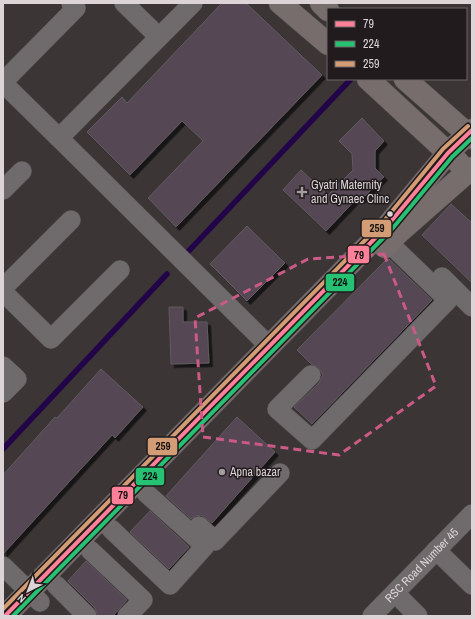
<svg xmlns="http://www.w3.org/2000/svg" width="475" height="619" font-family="'Archivo Narrow',sans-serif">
	<defs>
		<filter id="shadow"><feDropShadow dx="3.5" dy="3.5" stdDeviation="0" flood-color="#0009"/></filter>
	</defs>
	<rect width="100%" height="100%" fill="#3b3536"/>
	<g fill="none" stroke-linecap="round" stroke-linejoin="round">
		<!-- stream -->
		<path stroke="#220548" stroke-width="5.5" d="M185,255L351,79
			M3,449L167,274"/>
	</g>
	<!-- building -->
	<path fill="#544652" stroke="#605b5e" filter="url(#shadow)" d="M222,3H246L322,75L176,227L148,198L203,141L182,121L130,175L87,132L122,97L127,103Z
		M362,118L384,141L375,151V168L384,177L361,200L358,197L326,231L283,190L301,170L328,195L353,170L352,154L339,141Z
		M451,204L472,223V283L422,235Z
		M247,226L285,263L247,301L210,264Z
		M387,259H389L432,300L312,424L294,407L319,383L323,375L318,367L311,364L297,350Z
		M169,307H183V322H207L209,363L171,364Z
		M101,369L143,407L115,438L112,435L3,554V475L55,417L57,418Z
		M237,417L275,452L212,523L201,515L195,516L191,519L166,496Z
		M150,511L189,547L169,569L130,532Z
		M86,561L127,600L113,616H98L95,608L68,581Z"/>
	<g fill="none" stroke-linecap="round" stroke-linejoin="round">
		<defs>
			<g id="minor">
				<path d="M124,3L159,37"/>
				<path d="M3,82L76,8L71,3"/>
				<path d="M3,83L59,138L193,3"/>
				<path d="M59,138L269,346"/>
				<path d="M3,190L22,171"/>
				<path d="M442,277L472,307"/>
				<path d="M3,288L71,220"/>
				<path d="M3,292L51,339L120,270"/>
				<path d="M3,366L17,379L3,393"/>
				<path d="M311,375L277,409L312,440L448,300L389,243"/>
				<path d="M199,526L215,541L280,473"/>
				<path d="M111,529L170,585L205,546L146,493"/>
				<path d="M90,550L143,600L127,616"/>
				<path d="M436,550L472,585"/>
				<path d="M3,566L40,602"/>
				<path d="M56,585L87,616"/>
				<path d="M395,593L418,616"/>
				<path id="s1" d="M372,616L472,514"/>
			</g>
			<path id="major" d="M280,3L328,44
				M321,3L328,10
				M368,79L459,163
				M405,79L472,138
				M385,247L397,234L472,168
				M5,616L388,225L448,153L472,130"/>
		</defs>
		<!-- minor casing -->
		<use href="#minor" stroke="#575153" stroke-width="20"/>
		<!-- major casing -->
		<use href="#major" stroke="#575153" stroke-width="23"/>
		<!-- minor -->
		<use href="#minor" stroke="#6f6a6b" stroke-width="19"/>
		<!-- major -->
		<use href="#major" stroke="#776d6c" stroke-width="22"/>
		<defs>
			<path id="bus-1" d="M5,616L388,225L448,153L472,130"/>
			<path id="bus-2" d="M13,616L392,229L452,157L472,138"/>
			<path id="bus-3" d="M3,609L384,221L443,149L468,126"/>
		</defs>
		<!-- bus-1 casing -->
		<use href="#bus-1" stroke="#211b1d" stroke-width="7"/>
		<!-- bus-2 casing -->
		<use href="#bus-2" stroke="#211b1d" stroke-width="7"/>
		<!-- bus-3 casing -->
		<use href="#bus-3" stroke="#211b1d" stroke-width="7"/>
		<!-- bus-1 -->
		<use href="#bus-1" stroke="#ff8098" stroke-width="4"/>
		<!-- bus-2 -->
		<use href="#bus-2" stroke="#26c172" stroke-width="4"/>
		<!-- bus-3 -->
		<use href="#bus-3" stroke="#d39c74" stroke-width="4"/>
	</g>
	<!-- marked area -->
	<path fill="none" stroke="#cb5a86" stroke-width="3" stroke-dasharray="8 5" stroke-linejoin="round" d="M384,254L436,386L339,455L203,437L195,318L308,259Z"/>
	<!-- markers -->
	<g fill="#a49c9e" stroke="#211b1d" stroke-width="1.5">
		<path d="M300 186h4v4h4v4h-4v4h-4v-4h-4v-4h4z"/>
		<circle cx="222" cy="472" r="4"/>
	</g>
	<circle fill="#dcd4d6" stroke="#211b1d" stroke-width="1.5" cx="390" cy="214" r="3.5"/>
	<g text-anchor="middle" stroke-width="3" stroke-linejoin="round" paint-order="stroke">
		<!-- poi labels -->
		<g font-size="12" fill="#dcd4d6" stroke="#211b1d" text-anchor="start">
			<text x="311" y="189">Gyatri Maternity<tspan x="311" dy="14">and Gynaec Clinc</tspan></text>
			<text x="230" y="476">Apna bazar</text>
		</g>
		<!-- street labels -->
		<g font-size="12" fill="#dcd4d6" stroke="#211b1d">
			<text dy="4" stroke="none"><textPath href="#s1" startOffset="71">RSC Road Number 45</textPath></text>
		</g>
	</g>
	<g stroke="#211b1d" stroke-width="1.5">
		<rect x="361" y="219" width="31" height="19" rx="4" fill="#d39c74"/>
		<rect x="347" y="245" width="23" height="19" rx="4" fill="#ff8098"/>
		<rect x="325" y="273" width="30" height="19" rx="4" fill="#26c172"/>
		<rect x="147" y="437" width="31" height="19" rx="4" fill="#d39c74"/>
		<rect x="135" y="467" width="30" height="19" rx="4" fill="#26c172"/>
		<rect x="111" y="486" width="23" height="19" rx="4" fill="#ff8098"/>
	</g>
	<g font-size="11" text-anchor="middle" font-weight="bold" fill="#111">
		<text x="377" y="232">259</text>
		<text x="359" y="259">79</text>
		<text x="340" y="286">224</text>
		<text x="163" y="450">259</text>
		<text x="150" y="480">224</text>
		<text x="123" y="499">79</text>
	</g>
	<!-- border -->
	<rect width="475" height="619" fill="none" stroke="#dcd4d6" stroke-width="8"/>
	<!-- legend -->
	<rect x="327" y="8" width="140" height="72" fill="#211b1d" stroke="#6c6567"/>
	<rect x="335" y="21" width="20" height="6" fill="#ff8098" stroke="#6c6567"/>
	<text x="363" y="28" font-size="12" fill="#dcd4d6">79</text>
	<rect x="335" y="41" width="20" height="6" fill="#26c172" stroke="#6c6567"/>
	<text x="363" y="48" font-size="12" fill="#dcd4d6">224</text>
	<rect x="335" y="61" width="20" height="6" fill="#d39c74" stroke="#6c6567"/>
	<text x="363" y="68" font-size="12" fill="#dcd4d6">259</text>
	<!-- north arrow -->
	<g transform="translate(28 591) rotate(222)" stroke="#211b1d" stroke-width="3" paint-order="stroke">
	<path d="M0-3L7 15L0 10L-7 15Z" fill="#dcd4d6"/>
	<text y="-6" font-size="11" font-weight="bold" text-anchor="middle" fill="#dcd4d6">N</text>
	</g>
</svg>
